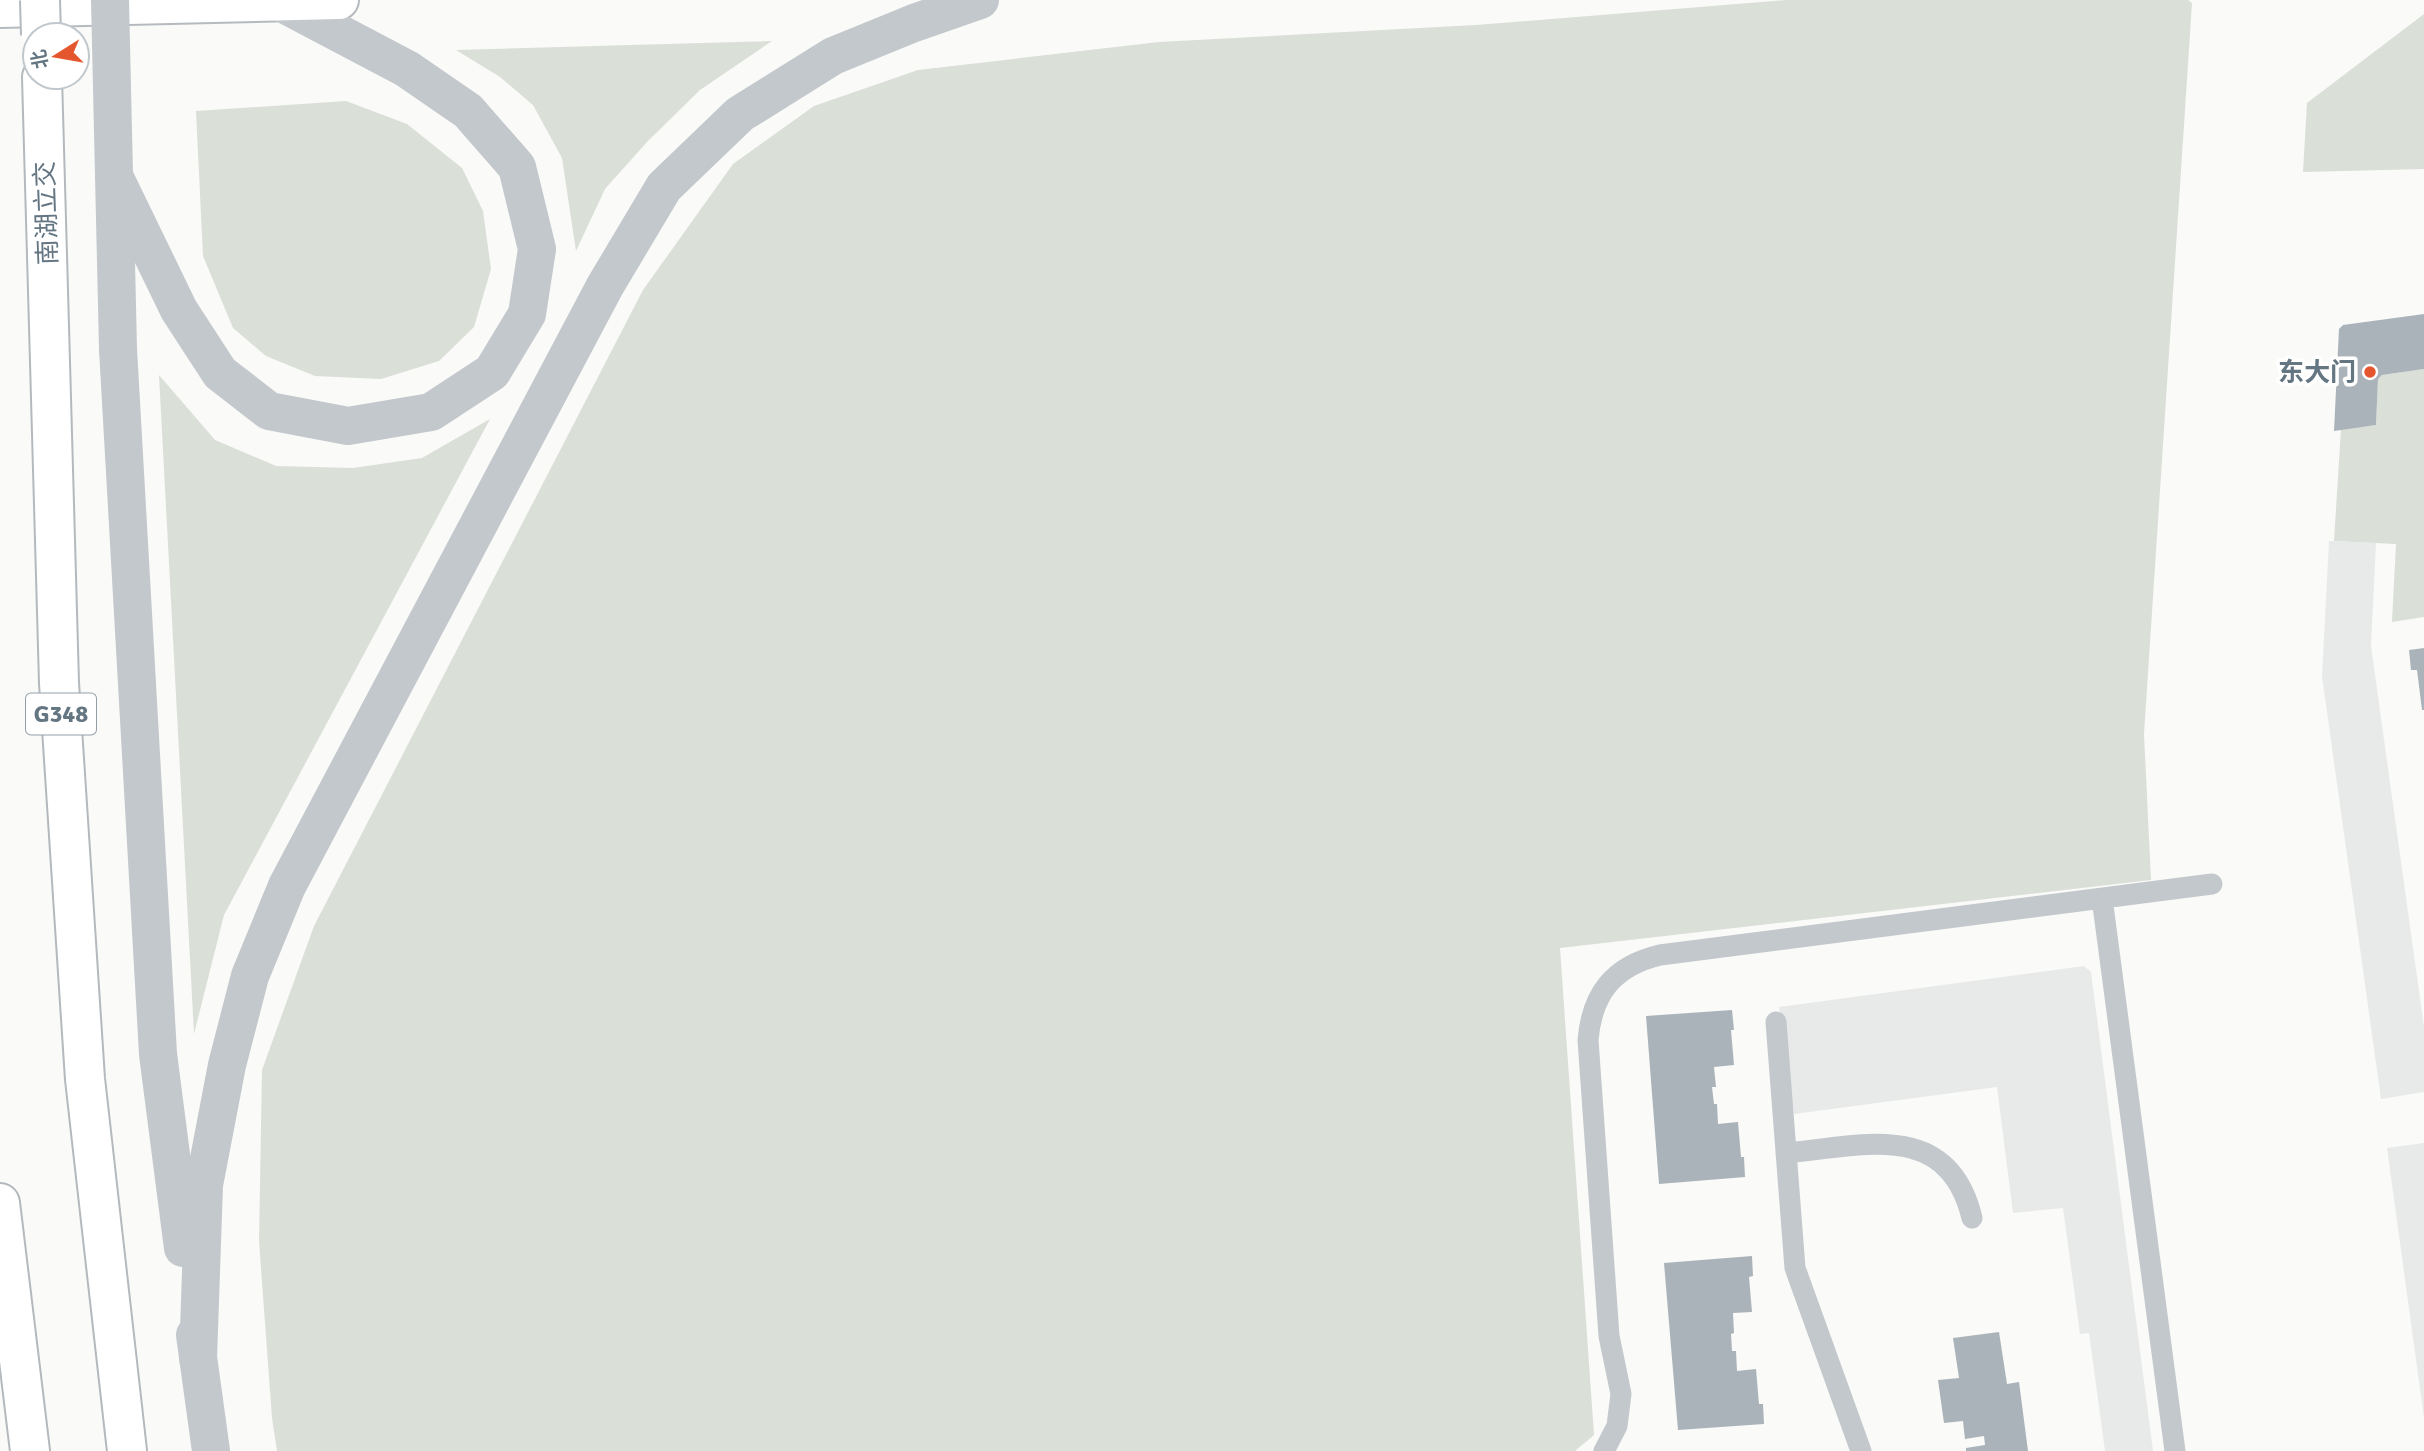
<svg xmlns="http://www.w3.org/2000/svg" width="2424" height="1451" font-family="Signika,'Noto Sans SC',sans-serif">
	<rect width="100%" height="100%" fill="#fafaf8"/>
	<!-- built -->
	<path fill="#e8e9e9" d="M2329,541L2376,543L2371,646L2424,1027V1092L2381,1099L2322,676Z
		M2084,966L2091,972L2153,1451H2105L2089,1333L2080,1334L2063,1208L2013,1213L1997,1087L1794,1114L1779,1007Z
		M2424,1143V1418L2387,1148Z"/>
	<!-- green -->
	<path fill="#dadfd7" d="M1787,0H2188L2192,3L2144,734L2151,880L1560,948L1594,1435L1575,1451H277L272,1418L259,1241L262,1070L314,926L643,290L733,164L814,106L918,70L1159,42L1476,25Z
		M2424,14V169L2303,172L2307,103Z
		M772,41L700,90L647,142L605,189L576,251L562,158L533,105L500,77L456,50Z
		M346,101L407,124L462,168L483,211L491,269L474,327L439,361L381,379L315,376L266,356L233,328L203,256L196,111Z
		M2424,369V617L2392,622L2396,544L2334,541L2341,429L2376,425L2378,379L2382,375Z
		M159,375L215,440L276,466L353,468L422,458L490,419L224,915L194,1034Z"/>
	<!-- building -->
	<path fill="#aab3b9" d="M2424,314V369L2382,375L2378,379L2376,425L2334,431L2339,329L2343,325Z
		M2424,648V710H2422L2417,670H2411L2409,650Z
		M1732,1010L1734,1030H1731L1734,1065L1714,1067L1716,1087H1712L1714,1104H1717L1718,1124L1738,1122L1741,1157H1744L1745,1177L1659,1184L1646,1016Z
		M1752,1256L1753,1276L1749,1277L1752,1312L1733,1313L1734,1333L1731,1334L1732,1351H1736L1737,1371L1756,1369L1759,1404H1763L1764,1424L1678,1430L1664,1263Z
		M1999,1332L2007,1384L2019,1382L2028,1451H1966V1448L1985,1445L1984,1436L1965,1439L1963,1421L1944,1423L1938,1380L1959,1378L1953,1338Z"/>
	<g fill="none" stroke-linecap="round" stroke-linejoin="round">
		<defs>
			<path id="primary" d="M0,8L339,0"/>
			<path id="trunk" d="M42,77L59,683L85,1079L127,1451
				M0,1203L30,1451"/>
		</defs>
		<!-- primary casing -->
		<use href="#primary" stroke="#b5babe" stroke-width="42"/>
		<!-- trunk casing -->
		<use href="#trunk" stroke="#b4b9bd" stroke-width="42"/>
		<!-- service -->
		<path stroke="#c3c8cc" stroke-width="21" d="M2102,898L2175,1451
			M1776,1022L1795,1268L1861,1451
			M1786,1153C1862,1146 1948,1119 1972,1218
			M1604,1451L1617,1426L1621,1394L1609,1336L1588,1040C1592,993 1614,966 1660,955L2212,884"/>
		<!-- tertiary -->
		<path stroke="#c3c8cc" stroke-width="38" d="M114,176L179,310L220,373L269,411L348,426L431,412L492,372L527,314L537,249L517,167L468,111L407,69L278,1
			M118,349L158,1054L183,1248
			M195,1335L211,1451
			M198,1359L204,1185L227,1065L250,976L287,886L605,286L664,187L740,114L833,56L914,23L980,0"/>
		<!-- primary -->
		<use href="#primary" stroke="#fff" stroke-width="38"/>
		<!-- trunk -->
		<use href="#trunk" stroke="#fff" stroke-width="38"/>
		<defs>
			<path id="trunk-bridge" d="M40,0L41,35"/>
		</defs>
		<!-- trunk-bridge casing -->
		<use href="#trunk-bridge" stroke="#b4b9bd" stroke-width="42" stroke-linecap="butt"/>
		<!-- tertiary-bridge -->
		<path stroke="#c3c8cc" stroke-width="38" d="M110,0L118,349"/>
		<!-- trunk-bridge -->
		<use href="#trunk-bridge" stroke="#fff" stroke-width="38"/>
	</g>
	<!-- markers -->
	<circle fill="#e4572e" stroke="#fff" stroke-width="2.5" cx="2370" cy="372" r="7"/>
	<g text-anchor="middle" stroke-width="7" stroke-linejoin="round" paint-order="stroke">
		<!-- shield labels -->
		<rect fill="#fff" stroke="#939fa8" stroke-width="2" x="26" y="693.5" width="70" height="41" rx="5"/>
		<g font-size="24" font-weight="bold" fill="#657683">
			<text x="61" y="722">G348</text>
		</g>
		<!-- street labels -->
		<g font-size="26" fill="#657683" stroke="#fff">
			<text transform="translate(46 213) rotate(-92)" y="9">南湖立交</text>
		</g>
		<!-- poi labels -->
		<g font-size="26" font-weight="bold" fill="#657683" stroke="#fff" text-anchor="end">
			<text x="2356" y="381">东大门</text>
		</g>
	</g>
	<!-- north arrow -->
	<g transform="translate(56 56) rotate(259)"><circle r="33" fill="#ffffff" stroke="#c1c8cd" stroke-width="2"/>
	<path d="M0-5L12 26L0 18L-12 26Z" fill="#e4572e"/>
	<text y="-10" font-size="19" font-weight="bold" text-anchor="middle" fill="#657683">北</text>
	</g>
</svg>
